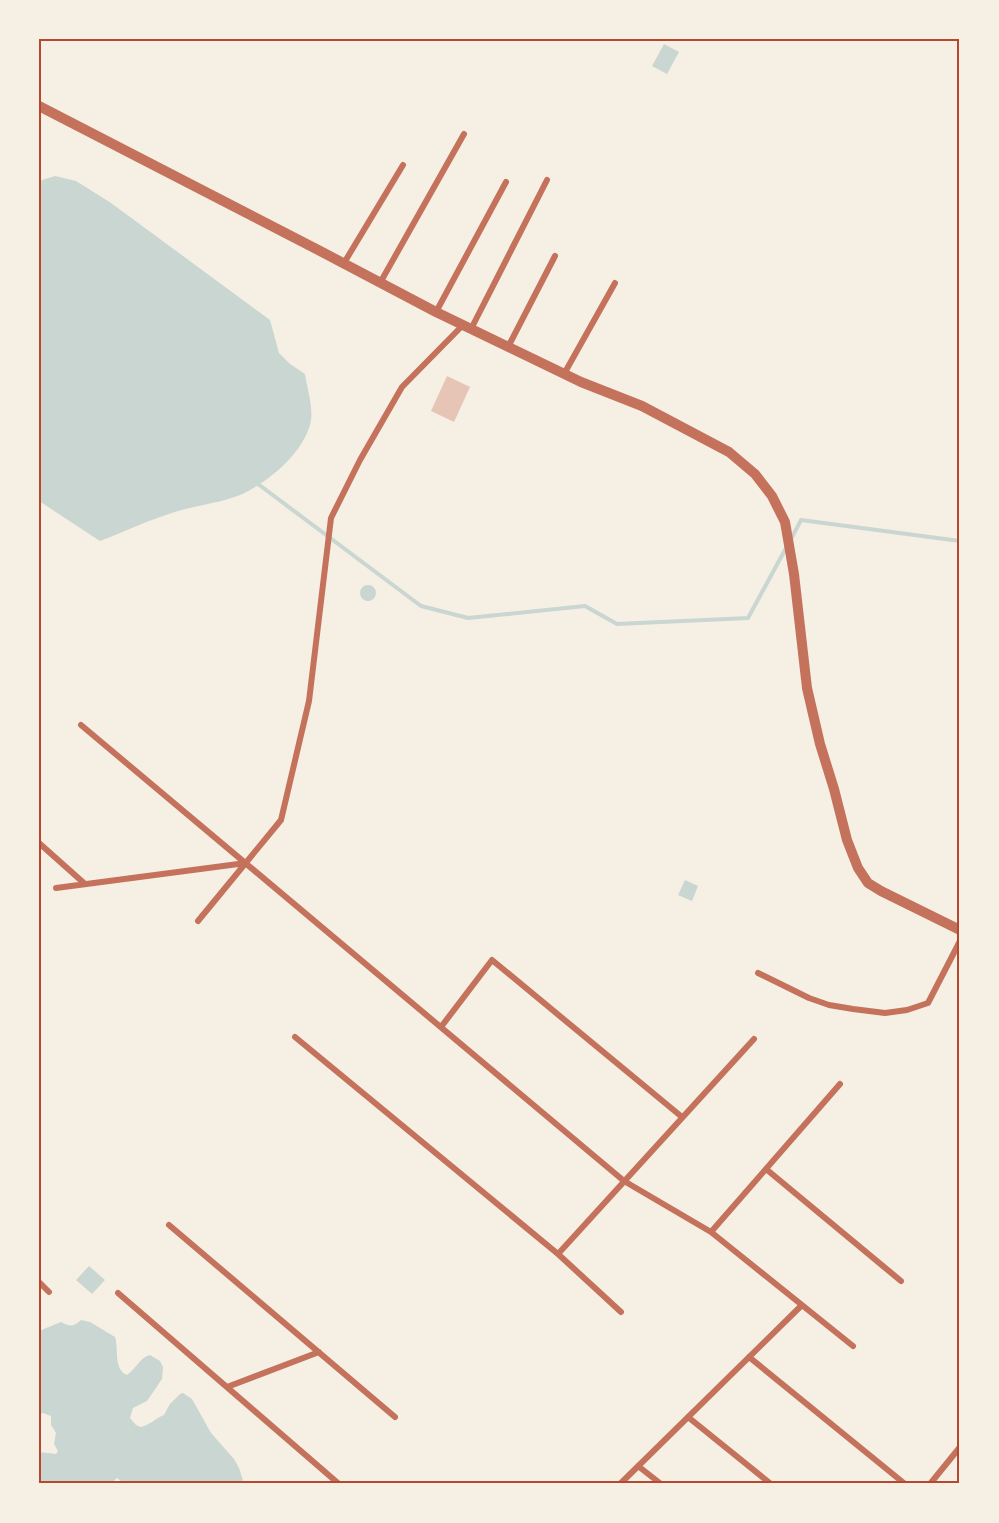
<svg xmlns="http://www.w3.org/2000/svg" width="999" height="1523" font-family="'Space Grotesk',sans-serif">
	<rect width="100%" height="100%" fill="#f6efe4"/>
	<!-- water -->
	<path fill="#c9d6d2" d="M664,44L679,52L667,74L652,66Z
		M55,176L76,181L111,203L270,320L279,353L290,364L305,374C307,388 313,406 311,420C306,451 268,483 240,495C220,503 198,505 178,511C151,519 126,531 100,541L39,501V181Z
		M360 593a8 8 0 1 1 16 0a8 8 0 1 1-16 0Z
		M685,880L698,886L692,901L678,895Z
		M89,1266L105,1280L92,1294L76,1280Z
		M81,1320L90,1322L115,1337C119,1349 113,1369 127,1375C135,1370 140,1357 150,1355L160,1361L163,1367L162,1379L147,1401L133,1408L130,1418L136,1425L141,1427C150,1425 156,1418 164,1415L170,1404L180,1394L183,1393L192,1399L211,1433L234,1459L239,1468L244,1484H125L117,1478L110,1484H39V1452L56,1454L58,1451L54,1444L56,1433L51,1425V1416L43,1413L39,1415V1331L61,1322C70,1327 73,1327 81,1320Z"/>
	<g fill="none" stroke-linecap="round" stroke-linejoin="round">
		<!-- stream -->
		<path stroke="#c9d6d2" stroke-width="4" d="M258,484L421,606L468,618L585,606L617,624L748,618L786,548
			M791,539L801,520L960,541"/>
	</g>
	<!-- building -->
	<path fill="#e6c5b7" d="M447,376L470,387L454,422L431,411Z"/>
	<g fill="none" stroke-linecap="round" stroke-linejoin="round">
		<!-- minor -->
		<path stroke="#c5725c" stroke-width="6" d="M344,263L403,165
			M380,283L464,134
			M436,312L506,182
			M471,329L547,180
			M508,347L555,256
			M564,374L615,283
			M81,725L624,1181L711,1232L853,1346
			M39,843L85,884
			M56,888L246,863
			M198,921L281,820L309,701L331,518L360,460L402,387L463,325
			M758,973L809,998L829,1005L853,1009L885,1013L907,1010L928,1003L960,941
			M441,1027L492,960L682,1117
			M295,1037L558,1254L621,1312
			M766,1169L901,1281
			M169,1225L395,1417
			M711,1232L840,1084
			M558,1254L754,1039
			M39,1282L49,1292
			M118,1293L339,1484
			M749,1357L905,1484
			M227,1387L319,1352
			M688,1417L771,1484
			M638,1466L661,1484
			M620,1484L802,1305
			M930,1484L960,1447"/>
		<!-- tertiary -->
		<path stroke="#c5725c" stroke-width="10" d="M39,106L324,253L436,312L581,382L642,406L729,452L755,474L772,496L785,522L794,574L807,688L820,744L834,789L847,840L858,868L868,883L881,891L960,930"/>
	</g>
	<!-- border -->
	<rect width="999" height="1523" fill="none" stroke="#f6efe4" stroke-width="81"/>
	<rect x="40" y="40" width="918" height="1442" fill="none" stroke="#b5482f" stroke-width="2"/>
</svg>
